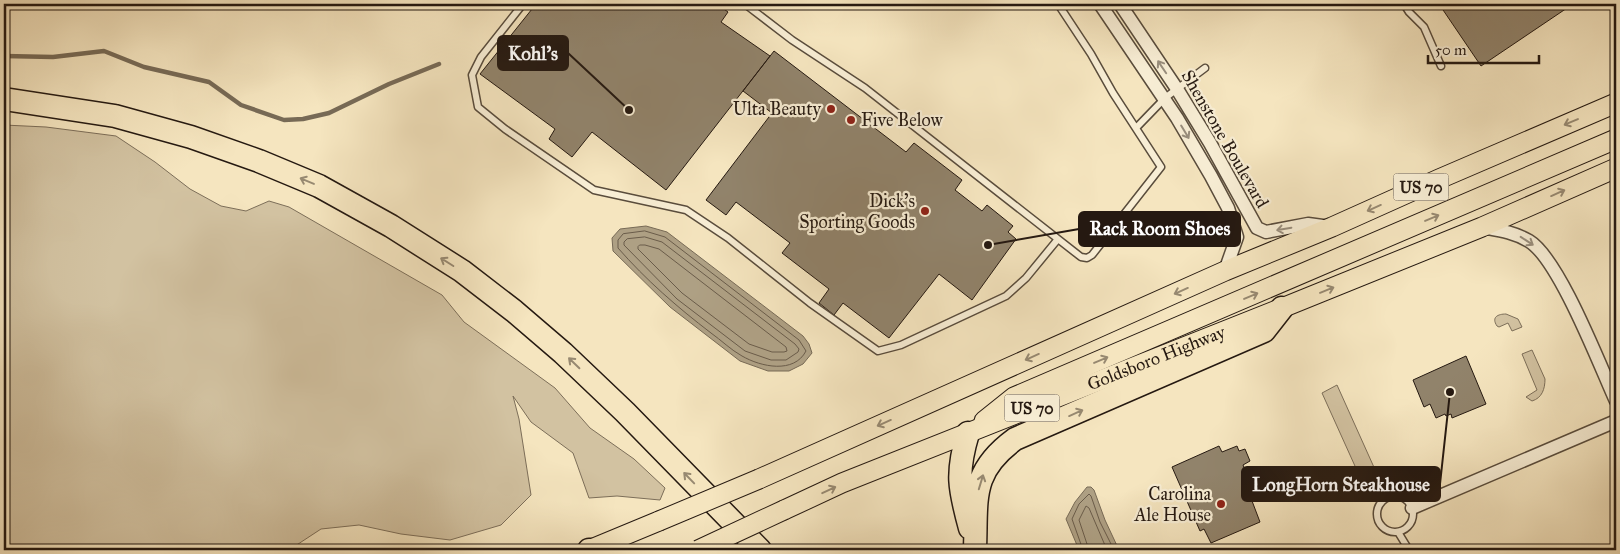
<svg xmlns="http://www.w3.org/2000/svg" width="1620" height="554" font-family="'IM FELL Great Primer',serif">
	<rect width="100%" height="100%" fill="#f5e5bf"/>
	<filter id="stains"><feTurbulence type="fractalNoise" baseFrequency=".004" numOctaves="4"/><feColorMatrix values="0 0 0 0 .2 0 0 0 0 .09 0 0 0 0 .02 0 0 0 .5 -.17"/></filter>
	<radialGradient id="worn" r=".72"><stop offset=".6" stop-color="#630" stop-opacity="0"/><stop offset="1" stop-color="#630" stop-opacity=".3"/></radialGradient>
	<!-- green -->
	<path fill="#d2c2a1" stroke="#7c6e59" d="M4,125L46,127L116,136L155,162L190,189L221,206L246,211L269,201L289,207L442,295L464,322L555,388L590,428L634,459L665,488L660,500L617,496L589,498L573,453L531,422L513,396L519,419L531,495L501,525L450,540L401,534L359,525L321,529L289,550H4Z
		M1506,314L1518,319L1522,327L1512,331L1508,323L1499,327L1497,326C1491,317 1498,314 1506,314Z
		M1532,350L1545,379C1545,389 1542,398 1532,401L1526,397L1537,390L1522,354Z
		M1337,385L1377,474L1391,468L1392,469V475L1377,479L1364,486L1322,393Z"/>
	<!-- water -->
	<path fill="#aea084" stroke="#776a56" d="M646,226L667,232L803,336L809,344L812,353L803,364L789,371H768L740,361L670,307L613,251L612,238L620,229Z
		M1087,487H1091L1094,490L1105,520L1119,550H1079L1066,519L1075,502Z"/>
	<g fill="none" stroke-linecap="round" stroke-linejoin="round">
		<!-- shore -->
		<path stroke="#6a5c4a" stroke-width="1" d="M645,231L665,237L799,340L806,351C794,374 761,367 742,356C731,350 721,340 711,333C677,307 646,280 618,248V240L623,234Z
			M645,237L662,242L795,344L799,349L798,352L786,360H771L745,351L677,299L624,245V242L627,239Z
			M640,245H645L659,249L786,347L787,351L784,352H772L749,344L682,293L638,249V247Z
			M1083,550L1072,519L1079,504L1089,494L1091,496L1100,522L1114,550
			M1089,550L1079,520L1086,506L1089,508L1107,550"/>
		<!-- stream -->
		<path stroke="#776a56" stroke-width="4.5" d="M4,56L53,57L104,51L144,67L209,82L241,105L284,120L303,119L329,113L389,84L439,64"/>
	</g>
	<!-- building -->
	<path fill="#91836b" stroke="#251911" d="M536,4H717L728,12L721,22L770,56L666,190L592,132L572,157L549,139L555,129L480,74Z
		M1439,4H1573L1481,66Z
		M774,51L906,152L914,143L962,180L955,190L982,211L987,205L1013,226L1008,232L1016,239L972,300L939,274L889,338L843,303L834,315L819,303L829,289L782,253L790,243L736,202L726,215L706,200L772,113L743,91Z
		M1466,356L1486,404L1452,418L1451,414L1446,416L1445,414L1436,418L1430,404L1424,407L1413,380Z
		M1219,446L1222,452L1237,446L1239,451L1245,449L1250,461L1243,465L1254,491L1249,493L1260,522L1211,543L1204,529L1200,531L1172,467Z"/>
	<g fill="none" stroke-linecap="round" stroke-linejoin="round">
		<defs>
			<path id="lane" d="M523,4L481,57L472,75L478,107L505,129L594,190L686,210L728,238L810,303L878,351L901,345L1006,296L1026,278L1058,239
				M745,4L792,40L865,88L1081,257L1087,258L1092,255L1161,167L1113,93L1091,54L1058,4
				M1404,4L1409,12L1424,27L1441,66
				M1136,128L1165,98L1205,68
				M1377 514a18 18 0 1 1 36 0a18 18 0 1 1-36 0Z
				M1398,532L1409,550"/>
			<path id="street" d="M1100,4L1177,118L1211,176L1228,208L1237,237L1225,271
				M1120,4L1177,89L1210,143L1257,228L1266,232L1308,224L1330,227
				M1482,227C1498,230 1514,232 1529,241C1559,259 1600,366 1616,401
				M1412,508L1616,421"/>
			<g id="primary">
				<path d="M984,421L1014,397L1616,139"/>
				<path d="M759,479L1225,271L1332,227L1439,179L1616,103"/>
				<path id="s1" d="M784,510L842,483L1282,308L1482,227L1616,168"/>
				<path d="M589,550L659,521"/>
			</g>
			<path id="highway" d="M4,99L115,116L191,137L259,161L319,186L391,226L462,271L514,311L563,353L625,412L760,550
				M968,433C956,473 959,488 970,528
				M975,548C977,498 970,472 1015,439L1264,331L1282,308
				M589,550H590"/>
		</defs>
		<!-- lane casing -->
		<use href="#lane" stroke="#594c3c" stroke-width="9"/>
		<!-- street casing -->
		<use href="#street" stroke="#594c3c" stroke-width="15"/>
		<!-- primary casing -->
		<use href="#primary" stroke="#251911" stroke-width="21"/>
		<!-- highway casing -->
		<use href="#highway" stroke="#251911" stroke-width="25"/>
		<!-- lane -->
		<use href="#lane" stroke="#f8eed5" stroke-width="6"/>
		<!-- street -->
		<use href="#street" stroke="#f8eed5" stroke-width="12"/>
		<!-- primary -->
		<use href="#primary" stroke="#f5e5bf" stroke-width="19"/>
		<!-- highway -->
		<use href="#highway" stroke="#f5e5bf" stroke-width="22"/>
		<defs>
			<path id="primary-bridge" d="M659,521L759,479
				M698,550L784,510"/>
		</defs>
		<!-- primary-bridge casing -->
		<use href="#primary-bridge" stroke="#251911" stroke-width="21" stroke-linecap="butt"/>
		<!-- primary-bridge -->
		<use href="#primary-bridge" stroke="#f5e5bf" stroke-width="19"/>
	</g>
	<!-- one-way arrows -->
	<defs><path id="oneway-shaft" d="M-6 0H5M1.5-3L5.5 0L1.5 3" fill="none" stroke-width="1.6" stroke-linecap="round" stroke-linejoin="round" transform="scale(1.25)"/></defs>
	<g stroke="#998e7d">
		<use href="#oneway-shaft" transform="translate(1162 67) rotate(-124)"/>
		<use href="#oneway-shaft" transform="translate(1185 132) rotate(59)"/>
		<use href="#oneway-shaft" transform="translate(1284 229) rotate(170)"/>
		<use href="#oneway-shaft" transform="translate(1527 241) rotate(33)"/>
	</g>
	<g stroke="#978971">
		<use href="#oneway-shaft" transform="translate(1571 122) rotate(157)"/>
		<use href="#oneway-shaft" transform="translate(307 181) rotate(-157)"/>
		<use href="#oneway-shaft" transform="translate(1558 193) rotate(-24)"/>
		<use href="#oneway-shaft" transform="translate(1374 208) rotate(156)"/>
		<use href="#oneway-shaft" transform="translate(1432 218) rotate(-23)"/>
		<use href="#oneway-shaft" transform="translate(447 262) rotate(-148)"/>
		<use href="#oneway-shaft" transform="translate(1327 290) rotate(-22)"/>
		<use href="#oneway-shaft" transform="translate(1181 291) rotate(156)"/>
		<use href="#oneway-shaft" transform="translate(1251 296) rotate(-23)"/>
		<use href="#oneway-shaft" transform="translate(1032 357) rotate(156)"/>
		<use href="#oneway-shaft" transform="translate(1101 360) rotate(-23)"/>
		<use href="#oneway-shaft" transform="translate(574 363) rotate(-136)"/>
		<use href="#oneway-shaft" transform="translate(1076 413) rotate(-24)"/>
		<use href="#oneway-shaft" transform="translate(884 423) rotate(156)"/>
		<use href="#oneway-shaft" transform="translate(689 478) rotate(-134)"/>
		<use href="#oneway-shaft" transform="translate(981 482) rotate(-73)"/>
		<use href="#oneway-shaft" transform="translate(829 490) rotate(-25)"/>
	</g>
	<!-- markers -->
	<g fill="#8f2418" stroke="#f8eed5" stroke-width="2">
		<circle cx="831" cy="109" r="5"/>
		<circle cx="851" cy="120" r="5"/>
		<circle cx="925" cy="211" r="5"/>
		<circle cx="1221" cy="504" r="5"/>
	</g>
	<g text-anchor="middle" stroke-width="4.5" stroke-linejoin="round" paint-order="stroke">
		<!-- shield labels -->
		<g fill="#f8eed5" stroke="#64594c" stroke-width="1">
			<rect x="1393.5" y="173.5" width="55" height="27" rx="4"/>
			<rect x="1004.5" y="394.5" width="55" height="27" rx="4"/>
		</g>
		<g font-size="16" font-weight="bold" fill="#251911">
			<text x="1421" y="193">US 70</text>
			<text x="1032" y="414">US 70</text>
		</g>
		<!-- poi labels -->
		<g font-size="18" fill="#251911" stroke="#f8eed5" text-anchor="end">
			<text x="821" y="115">Ulta Beauty</text>
			<text x="861" y="126" text-anchor="start">Five Below</text>
			<text x="915" y="207">Dick's<tspan x="915" dy="21">Sporting Goods</tspan></text>
			<text x="1211" y="500">Carolina<tspan x="1211" dy="21">Ale House</tspan></text>
		</g>
		<!-- street labels -->
		<g font-size="18" fill="#251911" stroke="#f8eed5">
			<text transform="translate(1225 139) rotate(60)" y="6">Shenstone Boulevard</text>
			<text dy="6" stroke="none"><textPath href="#s1" startOffset="402">Goldsboro Highway</textPath></text>
		</g>
	</g>
	<!-- callouts -->
	<path fill="none" stroke="#251911" stroke-width="2" d="M629 110L568 53M988 245L1079 229M1450 392L1440 484"/>
	<g fill="#251911" stroke="#f8eed5" stroke-width="2">
		<circle cx="629" cy="110" r="5"/>
		<circle cx="988" cy="245" r="5"/>
		<circle cx="1450" cy="392" r="5"/>
	</g>
	<g fill="#251911" stroke="#251911" stroke-width="2">
		<rect x="498" y="36" width="70" height="34" rx="5"/>
		<rect x="1079" y="212" width="161" height="34" rx="5"/>
		<rect x="1242" y="467" width="198" height="34" rx="5"/>
	</g>
	<g font-size="19" text-anchor="middle" font-weight="bold" fill="#fff">
		<text x="533" y="60">Kohl's</text>
		<text x="1160" y="235">Rack Room Shoes</text>
		<text x="1341" y="491">LongHorn Steakhouse</text>
	</g>
	<!-- margin -->
	<rect width="1620" height="554" fill="none" stroke="#f5e5bf" stroke-width="20"/>
	<rect x="5" y="5" width="1610" height="544" fill="none" stroke="#251911" stroke-width="2.5"/>
	<rect x="10" y="10" width="1600" height="534" fill="none" stroke="#251911"/>
	<!-- scale -->
	<path d="M1428 55v8h111v-8" fill="none" stroke="#251911" stroke-width="2.5"/>
	<text x="1435" y="55" font-size="15" fill="#251911" stroke="#f8eed5" stroke-width="4" paint-order="stroke">50 m</text>
	<rect width="100%" height="100%" filter="url(#stains)"/>
	<rect width="100%" height="100%" fill="url(#worn)"/>
</svg>
